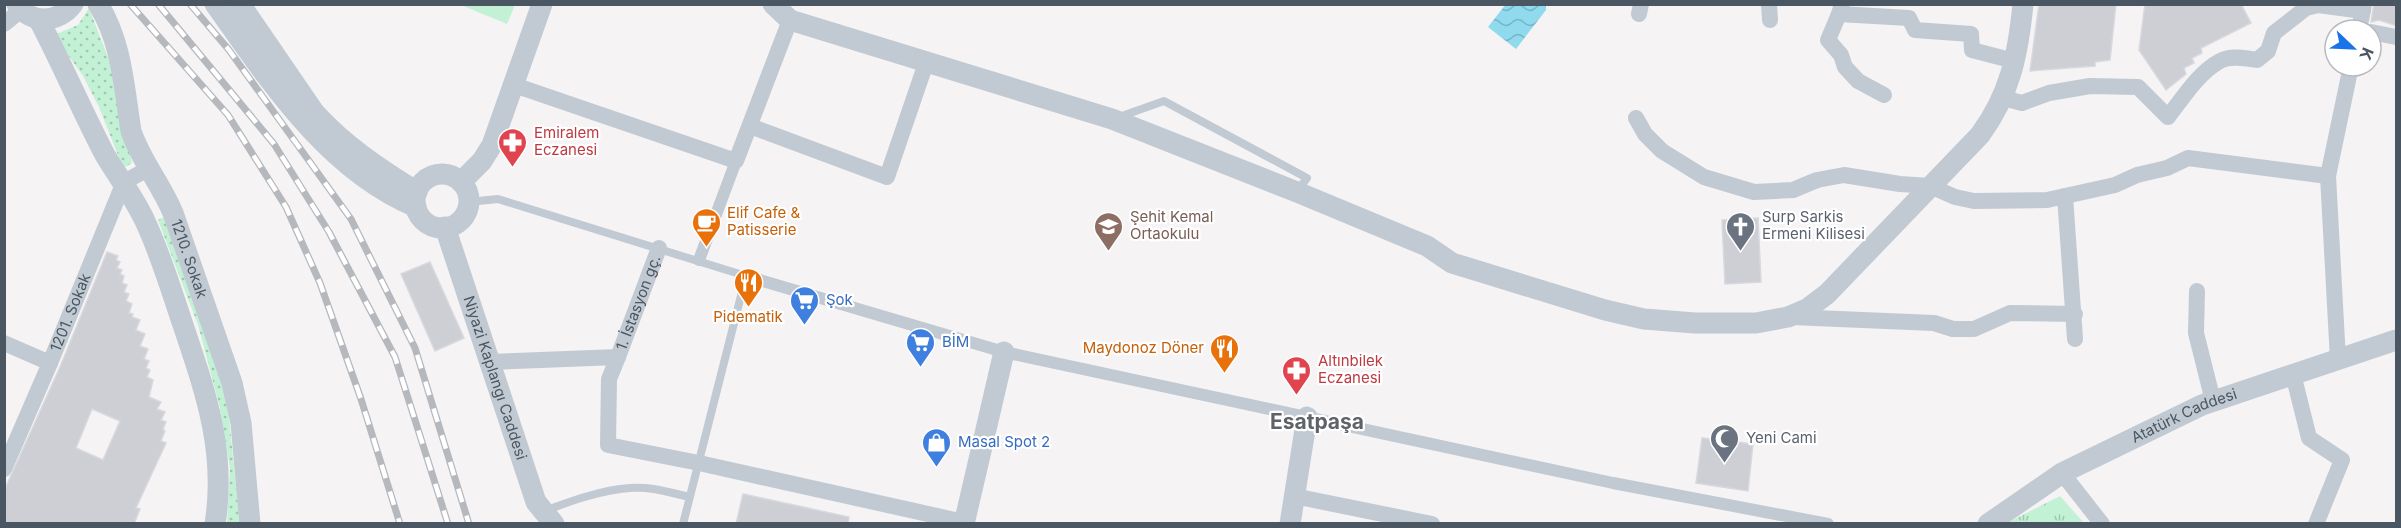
<svg xmlns="http://www.w3.org/2000/svg" width="2401" height="528" font-family="Inter,sans-serif">
	<defs>
		<pattern id="grass-dots" width="8" height="8" patternUnits="userSpaceOnUse" patternTransform="scale(1.5)"><rect width="8" height="8" fill="#c3f1d5"/><path d="M2 2h.1M6 6h.1" fill="none" stroke="#a0c6b0" stroke-width="1.8" stroke-linecap="round"/></pattern>
		<pattern id="park-tufts" width="24" height="20" patternUnits="userSpaceOnUse" patternTransform="scale(1.5)"><rect width="24" height="20" fill="#c3f1d5"/><path d="M3 7l-1-3M5 7V3M7 7l1-3M15 17l-1-3M17 17v-4M19 17l1-3" fill="none" stroke="#a0c6b0"/></pattern>
		<pattern id="water-waves" width="16" height="10" patternUnits="userSpaceOnUse" patternTransform="scale(1.5)"><rect width="16" height="10" fill="#90daee"/><path d="M0 5q4-4 8 0t8 0" fill="none" stroke="#78b4c4"/></pattern>
	</defs>
	<rect width="100%" height="100%" fill="#f5f3f3"/>
	<!-- grass -->
	<path fill="url(#grass-dots)" d="M89,8L112,68L132,163L123,168L99,107L83,76L54,35L78,25Z
		M164,217L227,399L240,523H227L230,468L220,408L198,325L158,220Z"/>
	<!-- park -->
	<path fill="url(#park-tufts)" d="M2060,496L2084,523L2005,524Z"/>
	<!-- pitch -->
	<path fill="#c3f1d5" d="M461,5H515L507,24Z"/>
	<!-- water -->
	<path fill="url(#water-waves)" d="M1506,4L1546,5V10L1516,49L1488,27Z"/>
	<!-- building -->
	<path fill="#cdcfd5" stroke="#d7d9de" stroke-width="1.5" fill-rule="evenodd" d="M2039,4H2116L2110,60L2095,62V66L2030,71Z
		M2145,4H2241L2251,23L2201,48L2202,53L2192,58L2194,63L2184,68L2186,74L2166,90L2139,50Z
		M2374,4H2397V26L2379,20L2371,22Z
		M1758,218L1761,282L1725,284L1722,220Z
		M107,252L118,256L116,260L120,262L117,268L122,270L120,274L124,276L122,283L127,285L124,292L129,294L126,301L132,304L129,313L133,314L132,317L140,320L136,330L145,334L140,346L148,349L144,359L149,361L146,368L150,370L147,377L153,380L149,397L161,402L157,409L165,412L161,420L166,422L163,429L165,431L161,441L166,443L136,508L140,509L134,524H4V491L60,367ZM92,409L120,421L103,460L76,448Z
		M430,262L464,338L435,351L401,274Z
		M1702,438L1753,444L1748,491L1696,483Z
		M743,494L849,517L848,524H736Z"/>
	<g fill="none" stroke-linecap="round" stroke-linejoin="round">
		<!-- service -->
		<path stroke="#c1cad2" stroke-width="8" d="M1119,117L1164,101L1307,178L1297,191
			M468,202L498,199L746,276L683,524
			M544,511C571,501 601,490 630,488C650,486 671,493 690,497"/>
		<!-- pedestrian -->
		<path stroke="#c1cad2" stroke-width="12" d="M699,260L736,161
			M746,276L1004,352L1613,483L1828,524"/>
		<!-- minor -->
		<g stroke="#c1cad2" stroke-width="16">
			<path d="M1769,4L1770,20"/>
			<path d="M1842,4L1839,14L1909,18L1915,30L1971,34L1972,50L2014,61"/>
			<path d="M1639,14L1641,4"/>
			<path d="M1839,14L1828,40L1841,55L1845,67L1858,81L1884,95"/>
			<path d="M4,24L21,10"/>
			<path d="M2359,30L2364,4"/>
			<path d="M2371,32L2396,37"/>
			<path d="M514,85L736,161L790,20"/>
			<path d="M2003,98L2022,103L2049,93L2090,86L2138,87L2168,117C2183,98 2198,73 2220,61C2230,55 2246,58 2257,60L2268,51L2274,33L2306,8L2318,5L2363,11"/>
			<path d="M1636,118L1645,134L1662,151L1704,177L1754,192L1793,190L1817,180L1844,175L1900,184L1930,186L1955,197L1974,201L2047,200L2115,185L2137,175L2167,168L2188,158L2328,176"/>
			<path d="M750,126L887,177L926,63"/>
			<path d="M2065,196L2075,339"/>
			<path d="M2197,291L2196,333L2213,401"/>
			<path d="M1791,317L1934,323L1953,329H1974L2010,313L2075,314"/>
			<path d="M4,343L50,363"/>
			<path id="s1" d="M618,357L659,248"/>
			<path d="M2338,360L2328,176L2351,66"/>
			<path d="M489,362L618,357L609,379L608,445L699,463L964,522"/>
			<path d="M2293,374L2309,438L2342,460L2316,524"/>
			<path id="s2" d="M4,469L50,363L124,182L148,169"/>
			<path d="M2062,473L2102,524"/>
			<path d="M1294,496L1432,524"/>
		</g>
		<!-- tertiary -->
		<g stroke="#c1cad2" stroke-width="21">
			<path d="M17,4C31,25 58,23 73,4"/>
			<path id="s3" d="M98,4C122,42 124,88 131,131C141,161 161,184 173,213L232,383L241,423L250,524"/>
			<path d="M215,4C269,80 327,170 416,207"/>
			<path d="M240,4L314,112C344,145 378,168 417,192"/>
			<path d="M773,4L790,20L1112,119L1297,192L1427,246L1452,263L1605,310L1644,319L1695,323H1756L1788,317L1807,309L1827,294L1980,135C2010,94 2018,55 2023,4"/>
			<path d="M39,20C62,64 82,111 105,155C118,177 134,197 145,221C160,253 170,286 181,319C204,388 227,449 215,524"/>
			<circle cx="442" cy="201" r="27"/>
			<path d="M461,182L482,161L492,145L542,4"/>
			<path id="s4" d="M445,227L536,502L554,524"/>
			<path d="M964,524L1004,352"/>
			<path d="M1290,524L1307,417"/>
			<path id="s5" d="M1988,524L2062,473L2202,405L2396,340"/>
		</g>
		<defs>
			<path id="rail" d="M130,4L228,115L286,207L320,283L361,399L400,524
				M158,4L274,144L329,232L395,357L448,524
				M190,4L229,50L351,219L415,348L469,524"/>
		</defs>
		<!-- rail casing -->
		<use href="#rail" stroke="#b5b8bd" stroke-width="7"/>
		<!-- rail -->
		<use href="#rail" stroke="#fff" stroke-width="4.5" stroke-dasharray="14" stroke-linecap="butt"/>
	</g>
	<!-- icons -->
	<defs>
		<symbol id="pharmacy-pin" viewBox="-11 -11 22 30"><path d="M0 17L-7.5 6A9.5 9.5 0 1 1 7.5 6Z" fill="#e0444e" stroke="#fff"/><path d="M-2-6h4v4h4v4h-4v4h-4v-4h-4v-4h4Z" fill="#fff"/></symbol>
		<symbol id="cafe-pin" viewBox="-11 -11 22 30"><path d="M0 17L-7.5 6A9.5 9.5 0 1 1 7.5 6Z" fill="#e8710a" stroke="#fff"/><path d="M-5.5-4.5H6V0H3Q3 3.5 0 3.5H-2.5Q-5.5 3.5-5.5 0ZM3-3.2v2h1.7v-2ZM-6 4.5H4V6H-6Z" fill="#fff"/></symbol>
		<symbol id="school-pin" viewBox="-11 -11 22 30"><path d="M0 17L-7.5 6A9.5 9.5 0 1 1 7.5 6Z" fill="#8d6e63" stroke="#fff"/><path d="M0-5L7-2L0 1L-7-2ZM-4 1L0 2.5L4 1V4Q0 6-4 4Z" fill="#fff"/></symbol>
		<symbol id="church-pin" viewBox="-11 -11 22 30"><path d="M0 17L-7.5 6A9.5 9.5 0 1 1 7.5 6Z" fill="#6b7280" stroke="#fff"/><path d="M-1.2-6h2.4v3.5h3.3v2.4h-3.3V6h-2.4V-.1h-3.3v-2.4h3.3Z" fill="#fff"/></symbol>
		<symbol id="restaurant-pin" viewBox="-11 -11 22 30"><path d="M0 17L-7.5 6A9.5 9.5 0 1 1 7.5 6Z" fill="#e8710a" stroke="#fff"/><path d="M-5-6h1v4h1v-4h1v4h1v-4h1v5L-1.5 .5V6h-2V.5L-5-1ZM5-6V6H3V1.5H1.5Q1.5-4 5-6Z" fill="#fff"/></symbol>
		<symbol id="supermarket-pin" viewBox="-11 -11 22 30"><path d="M0 17L-7.5 6A9.5 9.5 0 1 1 7.5 6Z" fill="#3f7fe0" stroke="#fff"/><path d="M-6-5.5h2.5l.6 2H6L4.5 2H-2.5L-4.4-4H-6ZM-1.5 3.2a1.3 1.3 0 1 0 .1 0ZM3 3.2a1.3 1.3 0 1 0 .1 0Z" fill="#fff"/></symbol>
		<symbol id="mosque-pin" viewBox="-11 -11 22 30"><path d="M0 17L-7.5 6A9.5 9.5 0 1 1 7.5 6Z" fill="#6b7280" stroke="#fff"/><path d="M3.5-4.9A6 6 0 1 0 3.5 4.9A5 5 0 1 1 3.5-4.9Z" fill="#fff"/></symbol>
		<symbol id="shop-pin" viewBox="-11 -11 22 30"><path d="M0 17L-7.5 6A9.5 9.5 0 1 1 7.5 6Z" fill="#3f7fe0" stroke="#fff"/><path d="M-5-2.5h2.3a2.7 3.5 0 0 1 5.4 0H5L5.5 6h-11ZM-1.5-2.5h3a1.5 2.3 0 0 0-3 0Z" fill="#fff"/></symbol>
	</defs>
	<g fill-rule="evenodd">
		<use href="#pharmacy-pin" x="496" y="126" width="33" height="45"/>
		<use href="#cafe-pin" x="690" y="206" width="33" height="45"/>
		<use href="#school-pin" x="1092" y="210" width="33" height="45"/>
		<use href="#church-pin" x="1724" y="210" width="33" height="45"/>
		<use href="#restaurant-pin" x="732" y="266" width="33" height="45"/>
		<use href="#supermarket-pin" x="788" y="284" width="33" height="45"/>
		<use href="#supermarket-pin" x="904" y="326" width="33" height="45"/>
		<use href="#restaurant-pin" x="1208" y="332" width="33" height="45"/>
		<use href="#pharmacy-pin" x="1280" y="354" width="33" height="45"/>
		<use href="#mosque-pin" x="1708" y="422" width="33" height="45"/>
		<use href="#shop-pin" x="920" y="426" width="33" height="45"/>
	</g>
	<g text-anchor="middle" stroke-width="4.5" stroke-linejoin="round" paint-order="stroke">
		<!-- health labels -->
		<g font-size="15" fill="#be3a42" stroke="#fff" text-anchor="start">
			<text x="534" y="138">Emiralem<tspan x="534" dy="17">Eczanesi</tspan></text>
			<text x="1318" y="366">Altınbilek<tspan x="1318" dy="17">Eczanesi</tspan></text>
		</g>
		<!-- food labels -->
		<g font-size="15" fill="#c56008" stroke="#fff" text-anchor="start">
			<text x="727" y="218">Elif Cafe &amp;<tspan x="727" dy="17">Patisserie</tspan></text>
			<text x="748" y="322" text-anchor="middle">Pidematik</text>
			<text x="1204" y="353" text-anchor="end">Maydonoz Döner</text>
		</g>
		<!-- education labels -->
		<g font-size="15" fill="#785e54" stroke="#fff" text-anchor="start">
			<text x="1130" y="222">Şehit Kemal<tspan x="1130" dy="17">Ortaokulu</tspan></text>
		</g>
		<!-- worship labels -->
		<g font-size="15" fill="#5b616d" stroke="#fff" text-anchor="start">
			<text x="1762" y="222">Surp Sarkis<tspan x="1762" dy="17">Ermeni Kilisesi</tspan></text>
			<text x="1746" y="443">Yeni Cami</text>
		</g>
		<!-- street labels -->
		<g font-size="15" fill="#4a5661" stroke="#fff">
			<text dy="5" stroke="none"><textPath href="#s3" startOffset="273">1210. Sokak</textPath></text>
			<text dy="5" stroke="none"><textPath href="#s1" startOffset="58">1. İstasyon gç.</textPath></text>
			<text dy="5" stroke="none"><textPath href="#s2" startOffset="170">1201. Sokak</textPath></text>
			<text dy="5" stroke="none"><textPath href="#s4" startOffset="159">Niyazi Kaplangı Caddesi</textPath></text>
			<text dy="5" stroke="none"><textPath href="#s5" startOffset="225">Atatürk Caddesi</textPath></text>
		</g>
		<!-- shop labels -->
		<g font-size="15" fill="#366cbe" stroke="#fff" text-anchor="start">
			<text x="826" y="305">Şok</text>
			<text x="942" y="347">BİM</text>
			<text x="958" y="447">Masal Spot 2</text>
		</g>
		<!-- district labels -->
		<g font-size="21" font-weight="bold" fill="#5f6368" stroke="#fff">
			<text x="1317" y="429">Esatpaşa</text>
		</g>
	</g>
	<!-- border -->
	<rect width="2401" height="528" fill="none" stroke="#4a5661" stroke-width="12"/>
	<!-- north arrow -->
	<g transform="translate(2353 48) rotate(113)"><circle r="28" fill="#ffffff" stroke="#b7bbc0" stroke-width="1.5"/>
	<path d="M0-4.5L10 22L0 15L-10 22Z" fill="#1a73e8"/>
	<text y="-9" font-size="16" font-weight="bold" text-anchor="middle" fill="#4a5661">K</text>
	</g>
</svg>
